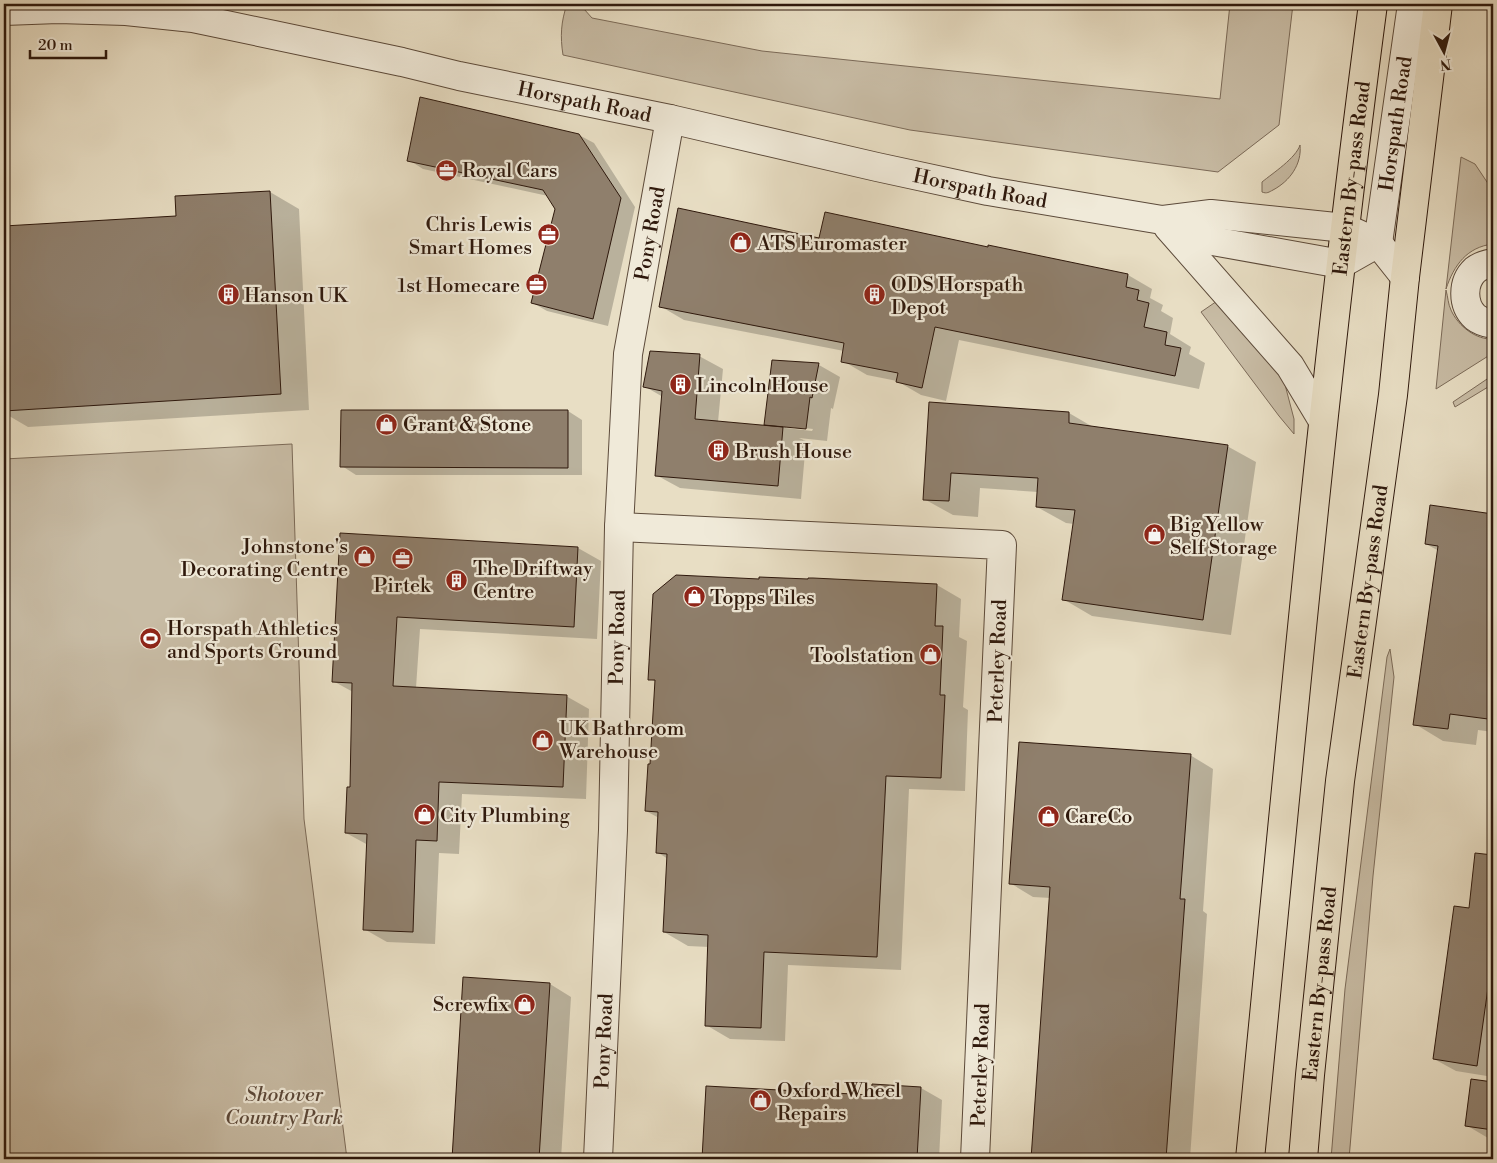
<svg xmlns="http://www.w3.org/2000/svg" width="1497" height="1163" font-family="'Libre Bodoni',serif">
	<rect width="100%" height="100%" fill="#e8dec4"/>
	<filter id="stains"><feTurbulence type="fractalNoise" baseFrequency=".004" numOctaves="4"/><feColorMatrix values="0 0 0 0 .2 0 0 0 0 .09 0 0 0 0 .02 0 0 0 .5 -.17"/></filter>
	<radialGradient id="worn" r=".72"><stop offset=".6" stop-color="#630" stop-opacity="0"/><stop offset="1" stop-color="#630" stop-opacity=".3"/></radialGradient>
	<!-- green -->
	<path fill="#c8bca5" stroke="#7b6a58" d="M567,4H583L584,9L592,18L762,51L1220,99L1230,4H1293L1279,125L1218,172L910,130L563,55C560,36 561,22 567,4Z
		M1300,145C1302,164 1290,181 1273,190C1269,192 1267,194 1262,192V182C1273,173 1296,158 1300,145Z
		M1461,157L1475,164L1493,191V244C1467,247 1454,265 1446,289Z
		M1446,290C1448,297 1448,304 1451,310C1458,326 1476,340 1493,339V353L1436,389Z
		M1220,299L1283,377L1294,419V434L1279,416L1201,312Z
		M1493,375V384L1455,407L1453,402Z
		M292,444L304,819L347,1159H4V459Z
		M1390,649L1394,677L1373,876L1349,1159H1331L1345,989L1387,657Z"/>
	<!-- shadow -->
	<path fill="#0003" fill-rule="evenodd" d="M579,135L594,143L635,207L608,326L547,311L533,303L556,209L548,196L423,169L409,160Z
		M270,192L299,209L309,410L28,427L4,413V227L178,217L176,197Z
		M820,240L989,249V247L1128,275L1152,289L1150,298L1163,305L1161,311L1173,318L1170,334L1191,347L1189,354L1205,363L1199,389L959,340L946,401L921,395L897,381L867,375L843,361L844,351L684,320L660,306Z
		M699,356L723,369L718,422L771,427L765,424L773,361L819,365L840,377L833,409L831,408L827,441L799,438L806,441L801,499L680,488L656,475L663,397L644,386ZM786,426L813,429L812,431L786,428Z
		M930,404L1069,413L1093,427L1227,446L1256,462L1231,635L1092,616L1063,599L1074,524L1066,523L1037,507L1038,492L980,488L978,517L953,515L924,499Z
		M568,411L582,420V475H356L342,466Z
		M1493,487V732L1478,730L1476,745L1443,741L1415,724L1439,551L1426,544L1490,514Z
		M341,535L578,548L601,561L597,639L420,629L416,688L566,696L589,709L586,799L462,794L459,854L439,853L435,944L387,942L364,929L368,845L346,833L351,789L353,692L333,681Z
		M761,580L937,585L961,599L959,637L967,641L963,707L968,710L965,791L909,789L901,970L788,965L785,1041L730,1039L706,1025L709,947L688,946L664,932L668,859L657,852L659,818L646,811L651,766L656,682L650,679Z
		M1190,755L1213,769L1203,911L1207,914L1190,1159H1032L1051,898L1033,897L1010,883Z
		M1476,855L1493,857V1077L1456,1071L1434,1059L1470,909Z
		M464,979L550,984L571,997L561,1159H454Z
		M1472,1080L1493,1083V1139L1488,1138L1466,1125Z
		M707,1087L872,1096L921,1088L942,1100L939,1159H704Z"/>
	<!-- building -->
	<path fill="#8f7f6c" stroke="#2e180c" d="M420,97L579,134L621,198L593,319L531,303L555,209L543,190L407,161Z
		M270,191L281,394L4,411V226L176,216L175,196Z
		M678,208L819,238L825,212L988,247V245L1128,274L1126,287L1139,290L1137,300L1149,303L1144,327L1167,332L1165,345L1181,348L1175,376L935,327L922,388L896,382L898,373L841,362L844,343L659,307Z
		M650,351L700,354L695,419L783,427L778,486L655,476L662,391L643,387Z
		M772,360L819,363L812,398L810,397L806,429L764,425Z
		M929,402L1069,412V423L1228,445L1203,620L1062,600L1075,510L1036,507L1038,478L951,473L949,501L923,500Z
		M341,410H568V468L340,467Z
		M1430,505L1493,514V680L1488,719L1450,714L1448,729L1413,725L1438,546L1425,544Z
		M340,533L578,547L574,627L397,617L393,686L567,695L563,787L439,782L437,841L416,840L413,932L363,930L367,834L345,833L347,787H350L352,683L332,682Z
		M676,575L759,579V577L808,579V578H813L937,584L935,626H943L940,695H945L941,778L886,776L877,957L764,952L761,1028L705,1026L708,935L663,932L667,854L656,853L658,812L645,811L648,764H650L655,680H648L653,594Z
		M1019,742L1191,754L1180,899H1185L1166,1159H1031L1050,887L1009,884Z
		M1475,853L1493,855V952L1477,1066L1433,1059L1454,906L1469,908Z
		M463,977L550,983L539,1159H452Z
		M1471,1079L1493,1082V1130L1465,1126Z
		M872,1084L921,1087L917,1159H702L706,1086L871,1095Z"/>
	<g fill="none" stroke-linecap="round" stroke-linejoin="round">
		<defs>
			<g id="minor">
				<path id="s1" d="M4,11L58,9L126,11L193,18L402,62L459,76L670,119L877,167L988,191L1162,220L1207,240L1341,264L1378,243L1412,4"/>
				<path d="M1163,220L1211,214L1345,228L1378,243L1405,277"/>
				<path d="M1168,227L1290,366L1323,421"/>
				<path d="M1493,263C1487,264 1480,266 1475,270C1462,282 1462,305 1475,317C1480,321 1487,323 1493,324"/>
				<path d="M619,527L1002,545L975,1159"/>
				<path id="s2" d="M598,1159L613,830L619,527L628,354L670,119"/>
			</g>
			<g id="highway">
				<path id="s3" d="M1250,1159C1288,774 1322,388 1373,4"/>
				<path id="s4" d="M1303,1159L1310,1075L1340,781L1393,395L1405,277L1438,4"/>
			</g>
		</defs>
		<!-- minor casing -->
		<use href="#minor" stroke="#5c4a3a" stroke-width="30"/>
		<!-- highway casing -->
		<use href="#highway" stroke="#2e180c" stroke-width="30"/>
		<!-- minor -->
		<use href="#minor" stroke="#f0ead9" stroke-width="28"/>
		<!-- highway -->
		<use href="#highway" stroke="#e8dec4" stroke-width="28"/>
	</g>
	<!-- icons -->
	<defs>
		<symbol id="office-disc" viewBox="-11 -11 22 22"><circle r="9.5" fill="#8f2418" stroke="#f0ead9"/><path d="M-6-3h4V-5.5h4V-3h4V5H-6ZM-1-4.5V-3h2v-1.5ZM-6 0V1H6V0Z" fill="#fff"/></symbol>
		<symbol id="shop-disc" viewBox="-11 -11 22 22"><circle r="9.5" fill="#8f2418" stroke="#f0ead9"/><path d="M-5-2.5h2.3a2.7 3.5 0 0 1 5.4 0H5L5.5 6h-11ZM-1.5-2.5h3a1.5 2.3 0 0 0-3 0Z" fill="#fff"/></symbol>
		<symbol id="building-disc" viewBox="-11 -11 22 22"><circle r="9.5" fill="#8f2418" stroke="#f0ead9"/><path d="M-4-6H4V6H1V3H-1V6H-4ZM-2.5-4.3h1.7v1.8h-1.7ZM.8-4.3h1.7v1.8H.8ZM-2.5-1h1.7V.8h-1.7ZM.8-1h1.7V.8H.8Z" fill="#fff"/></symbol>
		<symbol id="stadium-disc" viewBox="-11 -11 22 22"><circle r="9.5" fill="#8f2418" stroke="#f0ead9"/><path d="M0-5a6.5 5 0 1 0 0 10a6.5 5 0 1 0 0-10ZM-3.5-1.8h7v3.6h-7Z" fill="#fff"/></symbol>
	</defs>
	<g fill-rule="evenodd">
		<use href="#office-disc" x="434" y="158" width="25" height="25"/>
		<use href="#office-disc" x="536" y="222" width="25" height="25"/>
		<use href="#shop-disc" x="728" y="230" width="25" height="25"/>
		<use href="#office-disc" x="524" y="272" width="25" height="25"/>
		<use href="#building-disc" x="216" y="282" width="25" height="25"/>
		<use href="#building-disc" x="862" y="282" width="25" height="25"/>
		<use href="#building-disc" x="668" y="372" width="25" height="25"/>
		<use href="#shop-disc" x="374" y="412" width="25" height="25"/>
		<use href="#building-disc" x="706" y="438" width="25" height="25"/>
		<use href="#shop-disc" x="1142" y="522" width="25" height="25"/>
		<use href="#shop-disc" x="352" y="544" width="25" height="25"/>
		<use href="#office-disc" x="390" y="546" width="25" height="25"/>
		<use href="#building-disc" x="444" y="568" width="25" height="25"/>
		<use href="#shop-disc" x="682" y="584" width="25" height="25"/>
		<use href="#stadium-disc" x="138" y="626" width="25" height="25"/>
		<use href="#shop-disc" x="918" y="642" width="25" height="25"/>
		<use href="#shop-disc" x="530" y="728" width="25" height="25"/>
		<use href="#shop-disc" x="412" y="802" width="25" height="25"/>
		<use href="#shop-disc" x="1036" y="804" width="25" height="25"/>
		<use href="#shop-disc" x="512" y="992" width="25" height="25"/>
		<use href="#shop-disc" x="748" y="1088" width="25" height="25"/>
	</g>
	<g text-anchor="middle" stroke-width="4.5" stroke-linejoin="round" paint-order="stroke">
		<!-- street labels -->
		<g font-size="20" fill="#2e180c" stroke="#f0ead9">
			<text dy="7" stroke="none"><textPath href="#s1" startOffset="590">Horspath Road</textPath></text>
			<text dy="7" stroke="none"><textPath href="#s1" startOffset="1528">Horspath Road</textPath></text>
			<text dy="7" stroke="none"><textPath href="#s3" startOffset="986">Eastern By-pass Road</textPath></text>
			<text dy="7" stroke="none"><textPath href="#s1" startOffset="995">Horspath Road</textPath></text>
			<text dy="7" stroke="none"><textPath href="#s2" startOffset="928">Pony Road</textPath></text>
			<text dy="7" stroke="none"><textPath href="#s4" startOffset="581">Eastern By-pass Road</textPath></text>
			<text dy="7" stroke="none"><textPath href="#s2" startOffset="522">Pony Road</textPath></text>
			<text transform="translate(997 661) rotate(-88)" y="7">Peterley Road</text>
			<text dy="7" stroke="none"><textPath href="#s4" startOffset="176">Eastern By-pass Road</textPath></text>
			<text dy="7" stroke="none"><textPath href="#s2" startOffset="118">Pony Road</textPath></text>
			<text transform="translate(980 1065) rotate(-88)" y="7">Peterley Road</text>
		</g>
		<!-- poi labels -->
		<g font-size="20" fill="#2e180c" stroke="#f0ead9" text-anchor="start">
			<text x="462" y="177">Royal Cars</text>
			<text x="532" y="231" text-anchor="end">Chris Lewis<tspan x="532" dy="23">Smart Homes</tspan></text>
			<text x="757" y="250">ATS Euromaster</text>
			<text x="891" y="291">ODS Horspath<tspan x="891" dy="23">Depot</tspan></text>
			<text x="520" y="292" text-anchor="end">1st Homecare</text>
			<text x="244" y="302">Hanson UK</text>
			<text x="696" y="392">Lincoln House</text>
			<text x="403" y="431">Grant &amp; Stone</text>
			<text x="735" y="458">Brush House</text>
			<text x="1170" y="531">Big Yellow<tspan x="1170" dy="23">Self Storage</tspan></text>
			<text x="348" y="553" text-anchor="end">Johnstone's<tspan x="348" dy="23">Decorating Centre</tspan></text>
			<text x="473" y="575">The Driftway<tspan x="473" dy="23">Centre</tspan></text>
			<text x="402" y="592" text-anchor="middle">Pirtek</text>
			<text x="710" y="604">Topps Tiles</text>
			<text x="167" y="635">Horspath Athletics<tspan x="167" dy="23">and Sports Ground</tspan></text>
			<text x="914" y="662" text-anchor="end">Toolstation</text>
			<text x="559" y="735">UK Bathroom<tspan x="559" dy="23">Warehouse</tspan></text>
			<text x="440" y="822">City Plumbing</text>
			<text x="1065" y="823">CareCo</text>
			<text x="509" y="1011" text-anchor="end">Screwfix</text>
			<text x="777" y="1097">Oxford Wheel<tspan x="777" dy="23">Repairs</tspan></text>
		</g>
		<!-- park labels -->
		<g font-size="20" font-style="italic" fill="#5c493a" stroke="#f0ead9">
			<text x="284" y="1101">Shotover<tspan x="284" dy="23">Country Park</tspan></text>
		</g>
	</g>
	<!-- margin -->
	<rect width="1497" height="1163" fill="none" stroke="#e8dec4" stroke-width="20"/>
	<rect x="5" y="5" width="1487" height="1153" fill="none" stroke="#2e180c" stroke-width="2.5"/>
	<rect x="10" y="10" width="1477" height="1143" fill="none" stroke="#2e180c"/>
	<!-- north arrow -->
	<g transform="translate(1444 52) rotate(173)" stroke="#f0ead9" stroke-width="4" paint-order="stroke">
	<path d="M0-4L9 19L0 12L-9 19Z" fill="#2e180c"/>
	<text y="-8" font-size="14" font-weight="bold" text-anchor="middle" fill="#2e180c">N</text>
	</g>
	<!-- scale -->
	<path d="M30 50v8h76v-8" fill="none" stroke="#2e180c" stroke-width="2.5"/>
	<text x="38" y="50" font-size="15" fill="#2e180c" stroke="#f0ead9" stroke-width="4" paint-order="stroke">20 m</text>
	<rect width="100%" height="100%" filter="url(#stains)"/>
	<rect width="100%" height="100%" fill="url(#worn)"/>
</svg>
